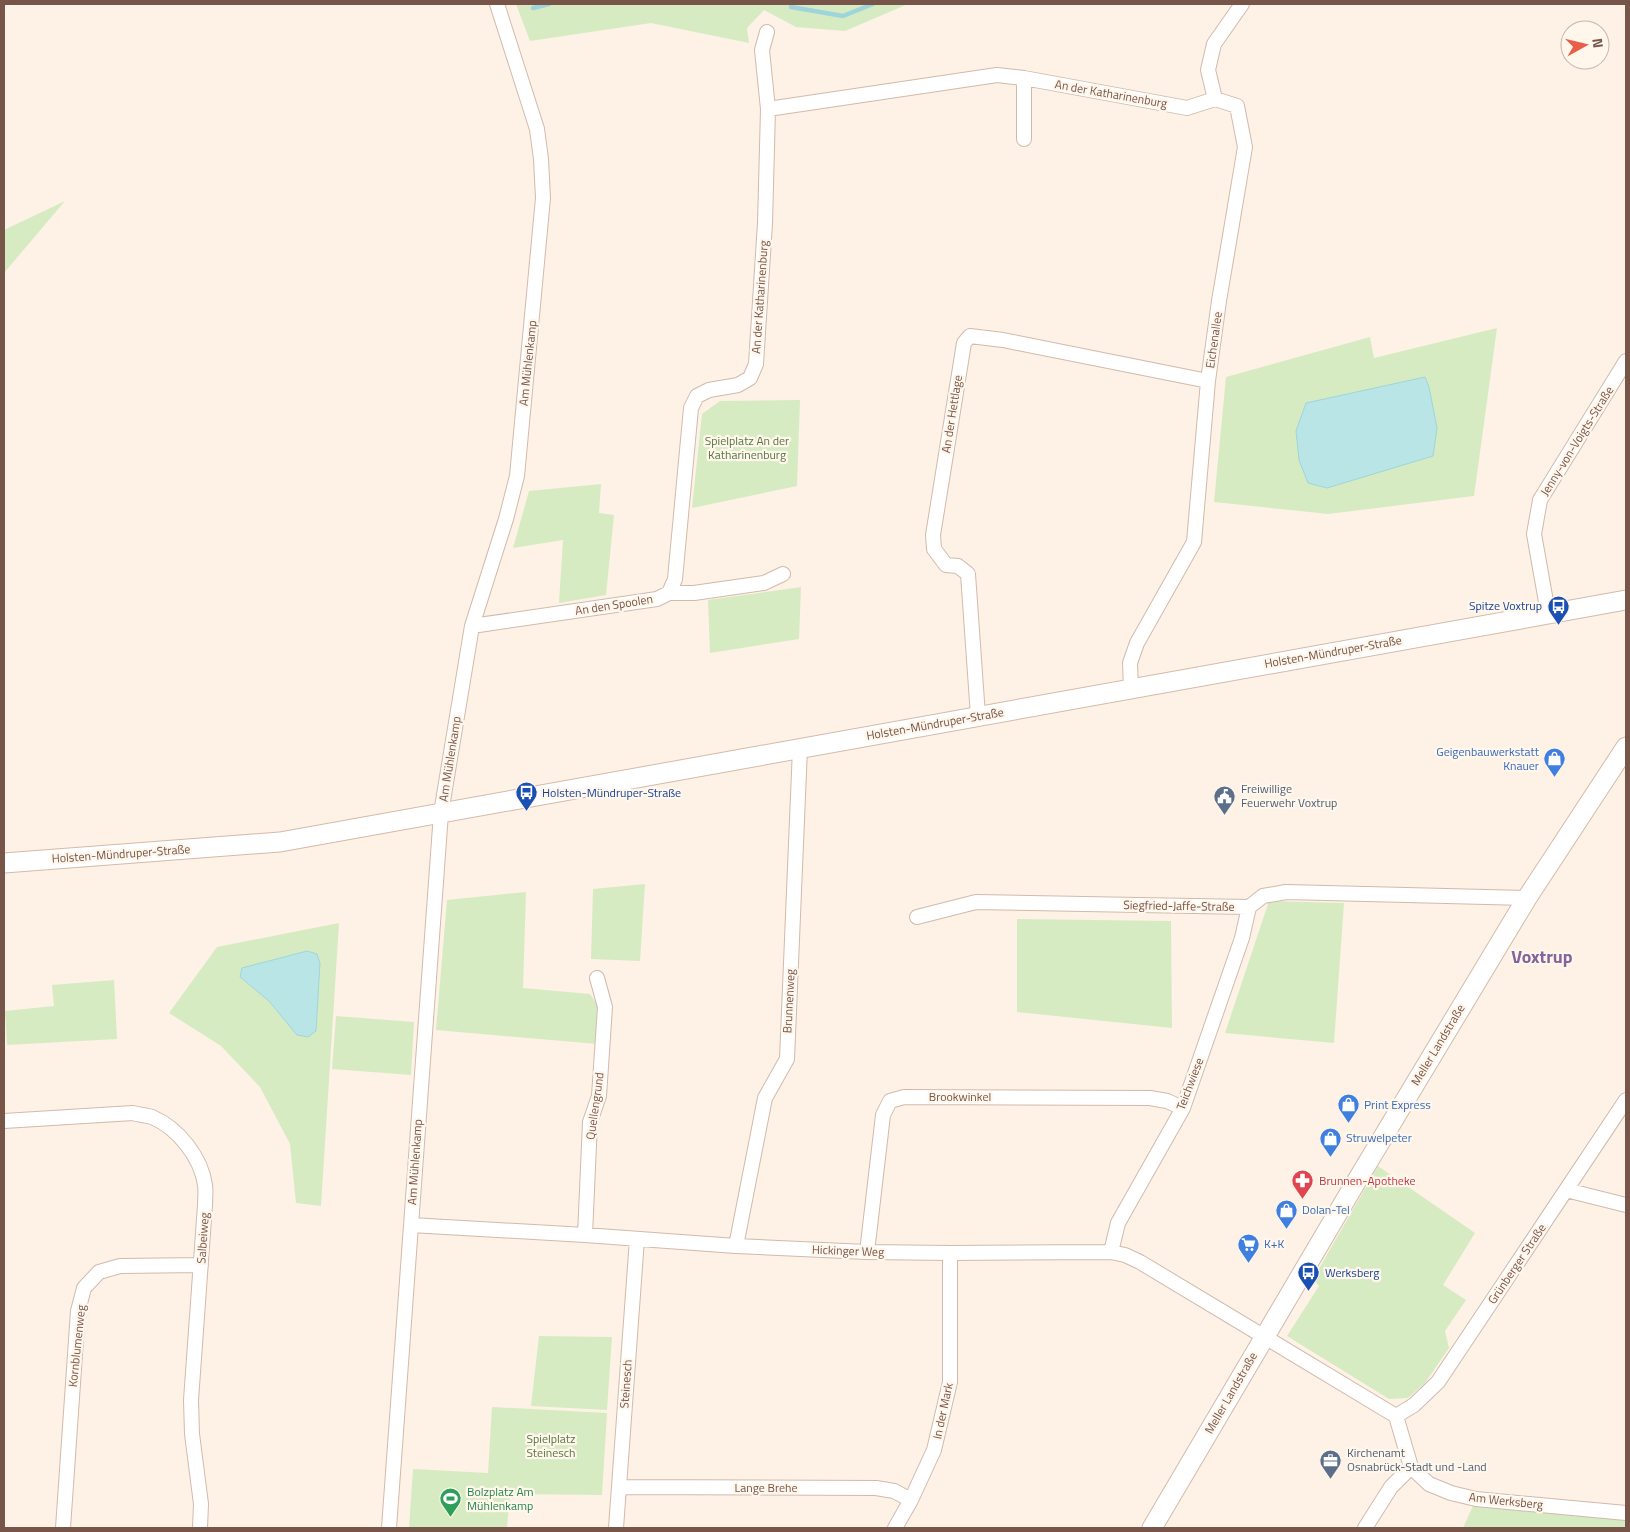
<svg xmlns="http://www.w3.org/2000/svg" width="1630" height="1532" font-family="'Titillium Web',sans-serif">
	<rect width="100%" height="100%" fill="#fdf2e5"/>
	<!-- green -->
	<path fill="#d7ebc3" d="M516,4H908L845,31L796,27L764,10L747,28L749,43L651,23L530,41Z
		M65,201L4,273V230Z
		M1497,328L1474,496L1328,514L1214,502L1226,377L1370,337L1374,358Z
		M800,400L797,486L692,508L702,414L720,401Z
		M601,484L599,513L614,515L606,595L559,603L563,540L513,548L529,491Z
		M801,587L799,639L710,653L708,600Z
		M645,884L640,961L591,959L593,889Z
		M526,892L523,988L590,994L598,1006L597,1044L436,1030L447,900Z
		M1269,901L1344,903L1334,1043L1225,1033Z
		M1017,919L1171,921L1172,1028L1017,1012Z
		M339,923L321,1206L296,1203L290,1144L260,1087L221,1046L169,1013L217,947Z
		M114,980L117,1039L7,1045L5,1011L54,1006L52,985Z
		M336,1016L414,1022L411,1075L332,1069Z
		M1378,1166L1475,1233L1443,1285L1466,1300L1445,1331L1449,1348L1425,1383L1408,1398L1389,1399L1287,1336L1319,1286L1313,1279Z
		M539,1336L612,1337L607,1410L531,1406Z
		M492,1407L607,1413L602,1495L510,1494L507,1528H409L413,1469L488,1473Z
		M1476,1499L1626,1513V1528H1463Z"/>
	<!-- water -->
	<path fill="#b9e5e7" stroke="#9fd5da" d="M1425,377L1429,387L1437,428L1433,456L1327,488L1308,483L1299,460L1296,431L1306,403Z
		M307,951L317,954L320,963L316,1031L308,1037L297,1035L269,1001L240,977L242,968Z"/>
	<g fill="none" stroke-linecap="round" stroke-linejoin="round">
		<!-- stream -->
		<path stroke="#9fd5da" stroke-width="4.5" d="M791,7L843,16L873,4
			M533,8L549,4"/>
		<defs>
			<path id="street" d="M1024,78V139
				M768,109L997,75L1024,78L1187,108L1215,99
				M669,593L675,579L691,408L697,396L709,390L738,385L750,378L756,364L765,223L768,109L762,50L767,32
				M1548,613L1534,534L1540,500L1626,361
				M472,626L657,599L669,593H694L764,583L783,574
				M1131,688L1130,663L1137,643L1194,542L1208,381L1219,301L1245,147L1237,106L1215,99L1208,70L1214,44L1242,4
				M978,716L968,574L958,566L946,565L934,549L933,535L964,343L970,336L1003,340L1208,381
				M917,917L976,902L1249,907L1263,896L1286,892L1527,898
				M4,1121L133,1113C139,1115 146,1115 152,1117C178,1128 201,1157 205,1185C206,1192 205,1198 205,1205L191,1400L192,1434L201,1504L200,1528
				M1566,1190L1626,1205
				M411,1225L585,1235L736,1246L867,1252L950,1253L1111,1252L1125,1255L1140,1262L1396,1416
				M585,1235L590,1122L599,1096L605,1007L597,978
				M736,1246L765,1098L787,1059L800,748
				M867,1252L883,1115L890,1101L904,1097L1150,1098L1167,1101L1183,1108
				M1111,1252L1118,1223L1183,1108L1242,938L1249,907
				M1411,1467L1396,1416L1414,1405L1438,1382L1626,1100
				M1411,1467L1429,1484L1451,1493L1476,1499L1626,1513
				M619,1487L876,1488L894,1491L911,1500
				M63,1528L78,1311L84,1288L99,1272L120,1266L201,1265
				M389,1528L441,813L472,626L506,519L517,476L543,198L541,159L537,129L497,4
				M616,1528L637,1239
				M895,1528L911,1500L934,1450L950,1382V1253
				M1365,1528L1391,1487L1411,1467"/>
			<path id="secondary" d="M4,863L280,842L1626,600
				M1152,1528L1356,1182L1527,898L1626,747"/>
		</defs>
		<!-- street casing -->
		<use href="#street" stroke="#d1baad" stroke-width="16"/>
		<!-- secondary casing -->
		<use href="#secondary" stroke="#d4baab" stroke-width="21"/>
		<!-- street -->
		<use href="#street" stroke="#fff" stroke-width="14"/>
		<!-- secondary -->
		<use href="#secondary" stroke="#fff" stroke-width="19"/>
	</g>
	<!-- icons -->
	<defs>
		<symbol id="bus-pin" viewBox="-11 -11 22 30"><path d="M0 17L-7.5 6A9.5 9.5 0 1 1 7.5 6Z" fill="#1a4fb4" stroke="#fff6ec"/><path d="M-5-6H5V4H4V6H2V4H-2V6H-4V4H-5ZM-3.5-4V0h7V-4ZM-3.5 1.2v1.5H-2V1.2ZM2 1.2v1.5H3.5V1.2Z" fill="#fff"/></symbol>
		<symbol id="shop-pin" viewBox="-11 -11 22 30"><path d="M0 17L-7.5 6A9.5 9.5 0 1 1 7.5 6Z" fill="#3f7fe0" stroke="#fff6ec"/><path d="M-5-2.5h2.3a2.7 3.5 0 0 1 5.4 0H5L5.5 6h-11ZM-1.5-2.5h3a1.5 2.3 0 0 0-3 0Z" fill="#fff"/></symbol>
		<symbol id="civic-pin" viewBox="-11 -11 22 30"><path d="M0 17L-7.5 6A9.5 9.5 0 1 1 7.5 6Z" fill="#5c6f8a" stroke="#fff6ec"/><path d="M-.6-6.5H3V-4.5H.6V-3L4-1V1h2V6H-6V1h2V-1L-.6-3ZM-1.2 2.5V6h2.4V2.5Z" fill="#fff"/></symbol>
		<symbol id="pharmacy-pin" viewBox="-11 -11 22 30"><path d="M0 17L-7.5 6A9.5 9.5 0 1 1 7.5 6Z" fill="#e0444e" stroke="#fff6ec"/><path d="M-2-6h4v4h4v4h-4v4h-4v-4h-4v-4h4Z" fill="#fff"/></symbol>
		<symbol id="supermarket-pin" viewBox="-11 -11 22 30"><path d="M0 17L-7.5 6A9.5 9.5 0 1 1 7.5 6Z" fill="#3f7fe0" stroke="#fff6ec"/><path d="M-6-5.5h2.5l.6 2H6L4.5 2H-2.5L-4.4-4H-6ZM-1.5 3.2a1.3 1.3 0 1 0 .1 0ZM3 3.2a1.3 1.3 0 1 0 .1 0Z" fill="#fff"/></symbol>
		<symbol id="office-pin" viewBox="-11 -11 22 30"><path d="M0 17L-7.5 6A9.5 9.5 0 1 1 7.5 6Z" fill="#5c6f8a" stroke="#fff6ec"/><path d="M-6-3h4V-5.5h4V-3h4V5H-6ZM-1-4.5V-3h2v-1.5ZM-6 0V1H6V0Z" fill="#fff"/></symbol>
		<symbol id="stadium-pin" viewBox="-11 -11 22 30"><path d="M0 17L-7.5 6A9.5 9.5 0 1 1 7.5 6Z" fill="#2e9e5b" stroke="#fff6ec"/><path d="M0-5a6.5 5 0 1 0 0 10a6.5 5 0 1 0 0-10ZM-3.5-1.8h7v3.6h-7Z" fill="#fff"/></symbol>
	</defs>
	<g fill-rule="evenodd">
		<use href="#bus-pin" x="1546" y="594" width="25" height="34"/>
		<use href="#shop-pin" x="1542" y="746" width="25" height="34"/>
		<use href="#bus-pin" x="514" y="780" width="25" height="34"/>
		<use href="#civic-pin" x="1212" y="784" width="25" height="34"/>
		<use href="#shop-pin" x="1336" y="1092" width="25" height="34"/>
		<use href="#shop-pin" x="1318" y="1126" width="25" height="34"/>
		<use href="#pharmacy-pin" x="1290" y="1168" width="25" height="34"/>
		<use href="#shop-pin" x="1274" y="1198" width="25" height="34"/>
		<use href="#supermarket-pin" x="1236" y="1232" width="25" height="34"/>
		<use href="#bus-pin" x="1296" y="1260" width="25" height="34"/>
		<use href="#office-pin" x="1318" y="1448" width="25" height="34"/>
		<use href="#stadium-pin" x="438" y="1486" width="25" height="34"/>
	</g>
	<g text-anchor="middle" stroke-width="4.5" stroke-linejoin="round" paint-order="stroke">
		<!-- street labels -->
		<g font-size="12" fill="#775649" stroke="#fff6ec">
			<text transform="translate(1111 94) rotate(10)" y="4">An der Katharinenburg</text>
			<text transform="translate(760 297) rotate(-86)" y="4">An der Katharinenburg</text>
			<text transform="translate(1214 340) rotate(-82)" y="4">Eichenallee</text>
			<text transform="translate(528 363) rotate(-84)" y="4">Am Mühlenkamp</text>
			<text transform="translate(952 414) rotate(-81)" y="4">An der Hettlage</text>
			<text transform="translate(1577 441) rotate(-58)" y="4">Jenny-von-Voigts-Straße</text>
			<text transform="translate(614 605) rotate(-9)" y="4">An den Spoolen</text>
			<text transform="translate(1333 652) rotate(-10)" y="4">Holsten-Mündruper-Straße</text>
			<text transform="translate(935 724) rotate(-10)" y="4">Holsten-Mündruper-Straße</text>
			<text transform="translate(450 759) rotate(-81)" y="4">Am Mühlenkamp</text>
			<text transform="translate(121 854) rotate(-4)" y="4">Holsten-Mündruper-Straße</text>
			<text transform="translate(1179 906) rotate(1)" y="4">Siegfried-Jaffe-Straße</text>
			<text transform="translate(789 1001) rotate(-87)" y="4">Brunnenweg</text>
			<text transform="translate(1438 1045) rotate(-59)" y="4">Meller Landstraße</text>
			<text transform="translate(1190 1084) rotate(-69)" y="4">Teichwiese</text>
			<text x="960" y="1101">Brookwinkel</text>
			<text transform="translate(595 1106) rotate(-82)" y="4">Quellengrund</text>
			<text transform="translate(415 1162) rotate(-86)" y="4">Am Mühlenkamp</text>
			<text transform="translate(203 1238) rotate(-86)" y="4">Salbeiweg</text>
			<text transform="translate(848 1251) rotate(2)" y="4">Hickinger Weg</text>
			<text transform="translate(1517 1264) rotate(-56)" y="4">Grünberger Straße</text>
			<text transform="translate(77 1346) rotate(-84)" y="4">Kornblumenweg</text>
			<text transform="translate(626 1384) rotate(-86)" y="4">Steinesch</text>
			<text transform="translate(1231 1393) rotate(-60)" y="4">Meller Landstraße</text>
			<text transform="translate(943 1411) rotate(-78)" y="4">In der Mark</text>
			<text x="766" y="1492">Lange Brehe</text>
			<text transform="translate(1506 1501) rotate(6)" y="4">Am Werksberg</text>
		</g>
		<!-- park labels -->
		<g font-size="12" fill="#54773e" stroke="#fff6ec">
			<text x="747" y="445">Spielplatz An der<tspan x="747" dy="14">Katharinenburg</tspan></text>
			<text x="551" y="1443">Spielplatz<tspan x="551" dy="14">Steinesch</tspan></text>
		</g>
		<!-- transit labels -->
		<g font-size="12" fill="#164399" stroke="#fff6ec" text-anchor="start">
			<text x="1542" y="610" text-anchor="end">Spitze Voxtrup</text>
			<text x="542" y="797">Holsten-Mündruper-Straße</text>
			<text x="1325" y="1277">Werksberg</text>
		</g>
		<!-- shop labels -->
		<g font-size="12" fill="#366cbe" stroke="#fff6ec" text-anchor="start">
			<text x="1539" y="756" text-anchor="end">Geigenbauwerkstatt<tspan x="1539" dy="14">Knauer</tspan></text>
			<text x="1364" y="1109">Print Express</text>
			<text x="1346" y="1142">Struwelpeter</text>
			<text x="1302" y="1214">Dolan-Tel</text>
			<text x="1264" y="1248">K+K</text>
		</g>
		<!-- service labels -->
		<g font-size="12" fill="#4e5e75" stroke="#fff6ec" text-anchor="start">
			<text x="1241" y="793">Freiwillige<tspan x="1241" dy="14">Feuerwehr Voxtrup</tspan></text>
			<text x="1347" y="1457">Kirchenamt<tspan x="1347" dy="14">Osnabrück-Stadt und -Land</tspan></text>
		</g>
		<!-- health labels -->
		<g font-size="12" fill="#be3a42" stroke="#fff6ec" text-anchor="start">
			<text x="1319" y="1185">Brunnen-Apotheke</text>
		</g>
		<!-- leisure labels -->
		<g font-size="12" fill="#27864d" stroke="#fff6ec" text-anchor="start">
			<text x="467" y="1496">Bolzplatz Am<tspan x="467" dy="14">Mühlenkamp</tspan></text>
		</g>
		<!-- district labels -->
		<g font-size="18" font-weight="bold" fill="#84649b" stroke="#fff6ec">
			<text x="1542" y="963">Voxtrup</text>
		</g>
	</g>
	<!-- border -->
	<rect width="1630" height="1532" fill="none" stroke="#775649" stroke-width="10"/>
	<!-- north arrow -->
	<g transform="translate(1585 45) rotate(82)"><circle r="24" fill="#fff6ec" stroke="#c9b6ab"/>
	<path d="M0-4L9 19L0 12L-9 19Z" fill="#ea5d47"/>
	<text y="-8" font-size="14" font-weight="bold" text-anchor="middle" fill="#775649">N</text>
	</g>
</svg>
